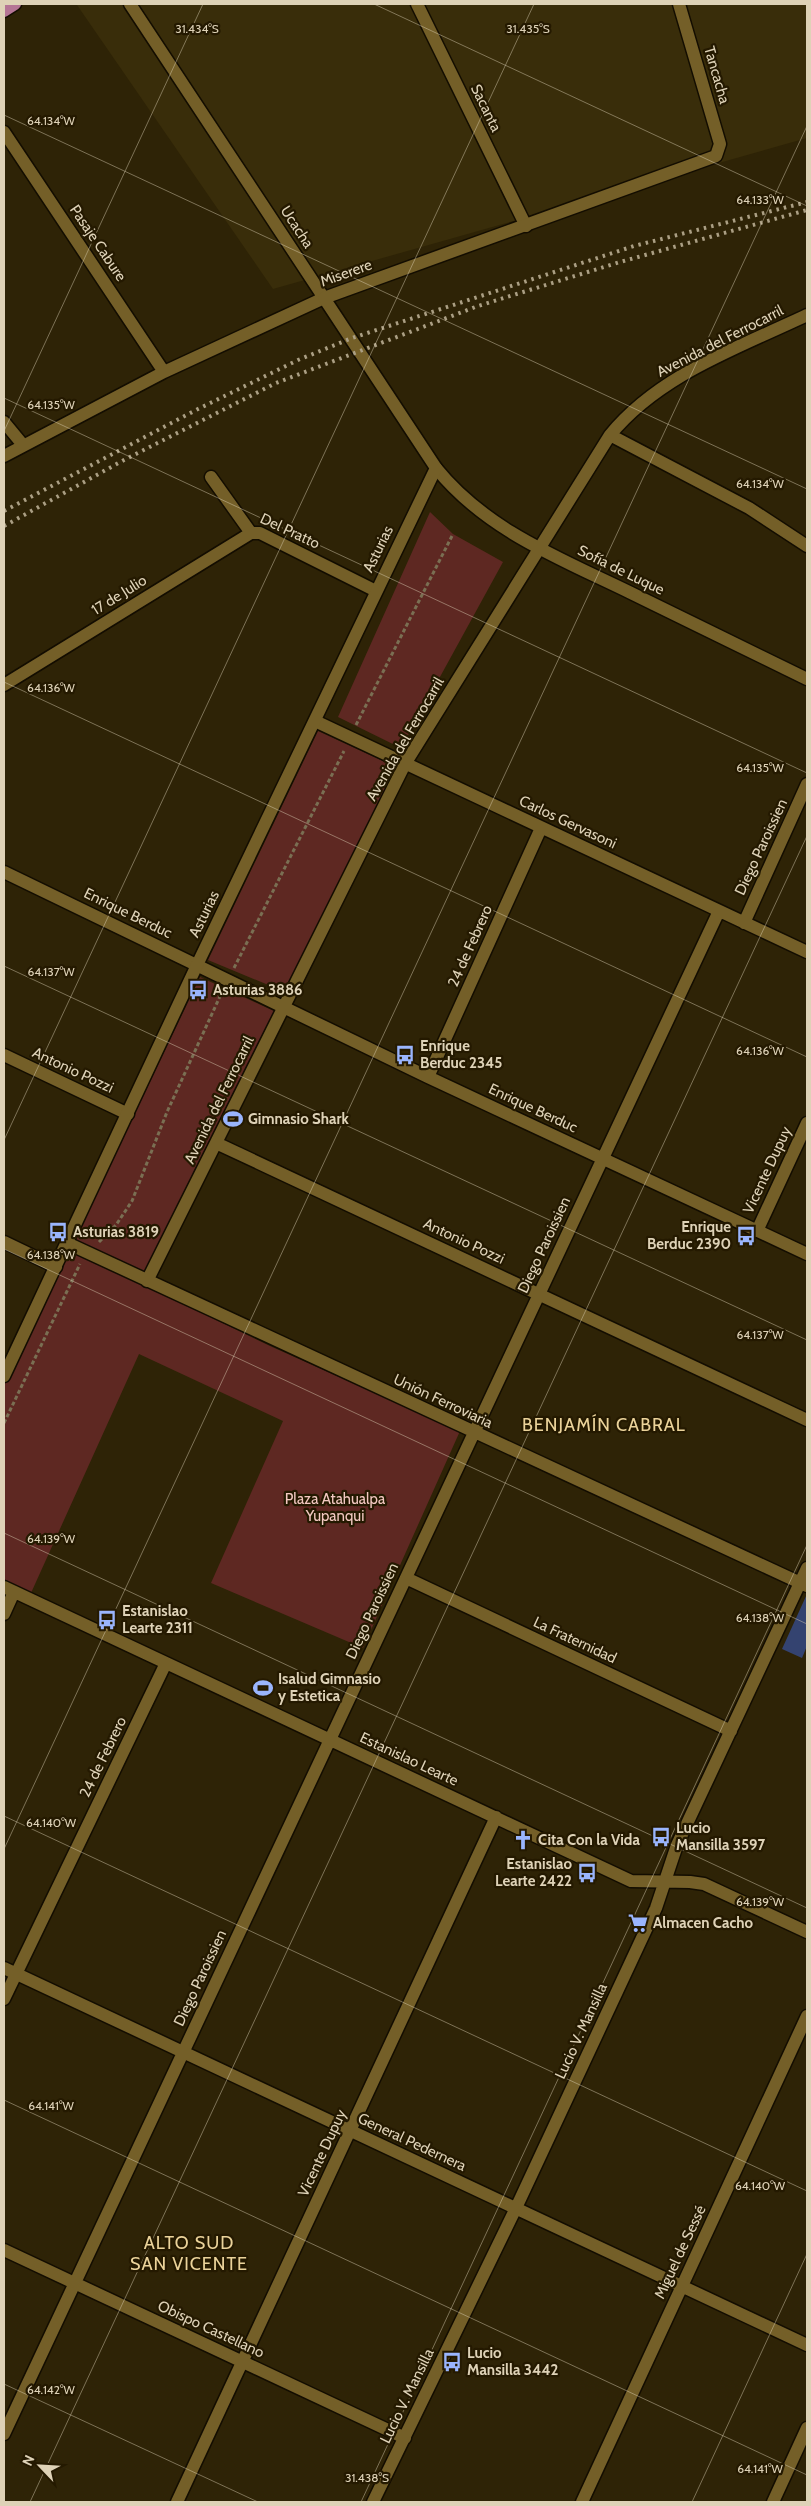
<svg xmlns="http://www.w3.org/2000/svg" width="811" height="2506" font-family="Cabin,sans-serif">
	<rect width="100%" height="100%" fill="#2e2306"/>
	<!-- built -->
	<path fill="#392d0a" d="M78,4H807V138L273,289L77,5Z"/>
	<!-- green -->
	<path fill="#5e2822" d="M430,512L453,534L503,562L401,748L338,717Z
		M318,731L398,768L285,992L208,960Z
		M200,977L276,1012L145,1275L74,1241Z
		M68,1248L270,1346L460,1431L363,1648L211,1583L283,1421L139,1354L31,1593L4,1581V1384Z"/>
	<!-- building -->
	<path fill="#344370" d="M807,1594V1646L802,1658L782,1649Z"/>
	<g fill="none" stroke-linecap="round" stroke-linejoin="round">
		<defs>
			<path id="street" d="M417,4L526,226
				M4,132L164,372
				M4,422L23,445
				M610,435L749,508L807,546
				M4,456L164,372L324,298L130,4
				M436,468C486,530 559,558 629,592C688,621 748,650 807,679
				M211,477L251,533H260L376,591
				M4,685L251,533
				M315,721L807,952
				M4,872L428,1077L807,1254
				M744,923L807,784
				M4,1055L128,1114
				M428,1077L541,828
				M216,1143L807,1420
				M757,1231L807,1123
				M4,1242L56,1267
				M67,1243L807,1586
				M147,1281L405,764L610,435C660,374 738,348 807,315
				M406,1578L731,1731
				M4,1587L631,1881L690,1882L704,1884L807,1932
				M4,1614L14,1592
				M4,1968L807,2345
				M4,1999L166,1663
				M4,2250L405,2438
				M4,2434L719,911
				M177,2502L496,1817
				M373,2502L516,2208L656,1908L677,1845L807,1568
				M582,2502L807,2016
				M773,2502L807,2428"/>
			<path id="secondary" d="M4,1376L197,965L436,468L324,298L716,156L720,144L679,4"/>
			<path id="primary" d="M4,11L15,4"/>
		</defs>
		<!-- street casing -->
		<use href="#street" stroke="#130d01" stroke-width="15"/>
		<!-- secondary casing -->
		<use href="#secondary" stroke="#130d01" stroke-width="15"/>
		<!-- primary casing -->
		<use href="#primary" stroke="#130d01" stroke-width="15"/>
		<!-- path -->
		<path stroke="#7a6f53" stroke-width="3" stroke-dasharray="4 2.5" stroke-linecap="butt" d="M356,725L453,534
			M234,968L344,751
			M99,1242L116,1225L132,1201L167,1112L222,992
			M4,1423L80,1264"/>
		<!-- street -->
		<use href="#street" stroke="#745f28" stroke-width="12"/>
		<!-- secondary -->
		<use href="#secondary" stroke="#745f28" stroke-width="12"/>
		<!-- primary -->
		<use href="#primary" stroke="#b57595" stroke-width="12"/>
		<!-- rail -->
		<path stroke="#ab9f84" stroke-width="4" stroke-dasharray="2.5 5" stroke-linecap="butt" d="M4,511L198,409L298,360L352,338L634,246L807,202
			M4,526L124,460L276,383L478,306L620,262L807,210"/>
	</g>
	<!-- ticks -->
	<path fill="none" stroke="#ded2b7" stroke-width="1" stroke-opacity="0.45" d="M374,4L807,206M4,115L807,489M4,398L807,773M4,431L203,4M4,682L807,1057M4,966L807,1340M4,1140L534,4M4,1249L807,1624M4,1533L807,1908M4,1816L807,2191M4,1849L807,126M4,2100L807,2475M4,2384L258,2502M30,2502L807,836M361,2502L807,1545M692,2502L807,2254"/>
	<!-- icons -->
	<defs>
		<symbol id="bus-bare" viewBox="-9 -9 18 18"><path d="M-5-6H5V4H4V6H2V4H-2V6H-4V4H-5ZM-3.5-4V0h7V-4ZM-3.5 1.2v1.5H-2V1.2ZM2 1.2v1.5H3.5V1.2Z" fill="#9ab5fd" stroke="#241900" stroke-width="2.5" paint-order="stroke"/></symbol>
		<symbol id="stadium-bare" viewBox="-9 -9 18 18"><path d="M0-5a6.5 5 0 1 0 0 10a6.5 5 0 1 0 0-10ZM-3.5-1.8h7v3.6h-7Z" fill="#9ab5fd" stroke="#241900" stroke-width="2.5" paint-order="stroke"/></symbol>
		<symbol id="church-bare" viewBox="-9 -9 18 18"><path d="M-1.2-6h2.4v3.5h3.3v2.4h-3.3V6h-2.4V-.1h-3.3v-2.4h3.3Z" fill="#9ab5fd" stroke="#241900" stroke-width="2.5" paint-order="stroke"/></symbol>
		<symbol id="supermarket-bare" viewBox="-9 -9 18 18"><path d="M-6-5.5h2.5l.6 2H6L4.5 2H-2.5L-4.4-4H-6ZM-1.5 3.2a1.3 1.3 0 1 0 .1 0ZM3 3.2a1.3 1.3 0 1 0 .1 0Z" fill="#9ab5fd" stroke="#241900" stroke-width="2.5" paint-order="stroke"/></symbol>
	</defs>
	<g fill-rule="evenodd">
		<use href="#bus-bare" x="184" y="976" width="28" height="28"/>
		<use href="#bus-bare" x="391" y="1041" width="28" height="28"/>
		<use href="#stadium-bare" x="219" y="1105" width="28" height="28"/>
		<use href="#bus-bare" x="44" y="1218" width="28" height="28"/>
		<use href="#bus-bare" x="732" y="1222" width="28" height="28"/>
		<use href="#bus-bare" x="93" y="1606" width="28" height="28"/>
		<use href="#stadium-bare" x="249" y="1674" width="28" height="28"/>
		<use href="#bus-bare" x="647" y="1823" width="28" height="28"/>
		<use href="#church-bare" x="509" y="1826" width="28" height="28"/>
		<use href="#bus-bare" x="573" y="1859" width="28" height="28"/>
		<use href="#supermarket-bare" x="624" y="1909" width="28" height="28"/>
		<use href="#bus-bare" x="438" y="2348" width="28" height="28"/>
	</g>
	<g text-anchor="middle" stroke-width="4.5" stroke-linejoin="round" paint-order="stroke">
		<!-- street labels -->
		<g font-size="15" fill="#ded2b7" stroke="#241900">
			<text transform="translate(717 75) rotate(74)" y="5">Tancacha</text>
			<text transform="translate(486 108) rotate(64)" y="5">Sacanta</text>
			<text transform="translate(297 227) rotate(57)" y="5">Ucacha</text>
			<text transform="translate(98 243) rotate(56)" y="5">Pasaje Cabure</text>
			<text transform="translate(346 273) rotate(-20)" y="5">Miserere</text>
			<text transform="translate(720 341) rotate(-27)" y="5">Avenida del Ferrocarril</text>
			<text transform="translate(290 531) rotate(25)" y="5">Del Pratto</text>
			<text transform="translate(378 549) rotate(-64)" y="5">Asturias</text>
			<text transform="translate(621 570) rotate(26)" y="5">Sofía de Luque</text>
			<text transform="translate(119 595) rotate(-32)" y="5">17 de Julio</text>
			<text transform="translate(405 739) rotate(-60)" y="5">Avenida del Ferrocarril</text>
			<text transform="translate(568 822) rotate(25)" y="5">Carlos Gervasoni</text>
			<text transform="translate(761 847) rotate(-65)" y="5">Diego Paroissien</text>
			<text transform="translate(128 913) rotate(26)" y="5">Enrique Berduc</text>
			<text transform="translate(204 914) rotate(-64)" y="5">Asturias</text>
			<text transform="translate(470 946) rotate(-66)" y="5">24 de Febrero</text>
			<text transform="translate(73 1070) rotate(25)" y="5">Antonio Pozzi</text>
			<text transform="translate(219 1100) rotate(-64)" y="5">Avenida del Ferrocarril</text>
			<text transform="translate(533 1108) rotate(25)" y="5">Enrique Berduc</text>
			<text transform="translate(767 1170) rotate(-65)" y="5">Vicente Dupuy</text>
			<text transform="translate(464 1241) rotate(25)" y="5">Antonio Pozzi</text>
			<text transform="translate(544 1245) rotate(-65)" y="5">Diego Paroissien</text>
			<text transform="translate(443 1401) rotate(25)" y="5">Unión Ferroviaria</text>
			<text transform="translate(372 1611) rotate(-65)" y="5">Diego Paroissien</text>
			<text transform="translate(575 1640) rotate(25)" y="5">La Fraternidad</text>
			<text transform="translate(103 1757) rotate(-64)" y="5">24 de Febrero</text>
			<text transform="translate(409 1759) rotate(25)" y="5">Estanislao Learte</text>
			<text transform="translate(200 1978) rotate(-65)" y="5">Diego Paroissien</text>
			<text transform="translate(581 2031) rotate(-65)" y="5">Lucio V. Mansilla</text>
			<text transform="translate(412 2142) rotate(25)" y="5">General Pedernera</text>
			<text transform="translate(322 2153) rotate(-65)" y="5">Vicente Dupuy</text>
			<text transform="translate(680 2252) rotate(-65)" y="5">Miguel de Sessé</text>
			<text transform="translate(211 2329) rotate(25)" y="5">Obispo Castellano</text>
			<text transform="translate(407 2396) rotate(-64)" y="5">Lucio V. Mansilla</text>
		</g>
		<!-- poi labels -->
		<g font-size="15" font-weight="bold" fill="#ded2b7" stroke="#241900" text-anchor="start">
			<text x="213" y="995">Asturias 3886</text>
			<text x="420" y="1051">Enrique<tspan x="420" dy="17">Berduc 2345</tspan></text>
			<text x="248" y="1124">Gimnasio Shark</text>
			<text x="731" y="1232" text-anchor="end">Enrique<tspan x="731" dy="17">Berduc 2390</tspan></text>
			<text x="73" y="1237">Asturias 3819</text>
			<text x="122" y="1616">Estanislao<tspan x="122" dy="17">Learte 2311</tspan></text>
			<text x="278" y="1684">Isalud Gimnasio<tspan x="278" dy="17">y Estetica</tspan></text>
			<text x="676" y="1833">Lucio<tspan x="676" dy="17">Mansilla 3597</tspan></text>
			<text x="538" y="1845">Cita Con la Vida</text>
			<text x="572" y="1869" text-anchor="end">Estanislao<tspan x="572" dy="17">Learte 2422</tspan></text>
			<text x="653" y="1928">Almacen Cacho</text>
			<text x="467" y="2358">Lucio<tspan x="467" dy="17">Mansilla 3442</tspan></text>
		</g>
		<!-- park labels -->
		<g font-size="15" fill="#f3c8c1" stroke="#241900">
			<text x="335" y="1504">Plaza Atahualpa<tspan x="335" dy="17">Yupanqui</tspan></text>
		</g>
		<!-- quarter labels -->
		<g font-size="18" letter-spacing="1" fill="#ebd39a" stroke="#241900">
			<text x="604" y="1431">BENJAMÍN CABRAL</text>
			<text x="189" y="2249">ALTO SUD<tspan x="189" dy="21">SAN VICENTE</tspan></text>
		</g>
	</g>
	<g font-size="12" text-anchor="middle" fill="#ded2b7" stroke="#241900" stroke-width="4.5" stroke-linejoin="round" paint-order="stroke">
		<text x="197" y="33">31.434°S</text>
		<text x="528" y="33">31.435°S</text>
		<text x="51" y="125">64.134°W</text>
		<text x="760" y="204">64.133°W</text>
		<text x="51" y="409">64.135°W</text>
		<text x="760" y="488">64.134°W</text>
		<text x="51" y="692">64.136°W</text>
		<text x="760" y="772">64.135°W</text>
		<text x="51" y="976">64.137°W</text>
		<text x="760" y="1055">64.136°W</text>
		<text x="51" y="1259">64.138°W</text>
		<text x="760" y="1339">64.137°W</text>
		<text x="51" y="1543">64.139°W</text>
		<text x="760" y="1622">64.138°W</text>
		<text x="51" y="1827">64.140°W</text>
		<text x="760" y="1906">64.139°W</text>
		<text x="51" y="2110">64.141°W</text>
		<text x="760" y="2190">64.140°W</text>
		<text x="51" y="2394">64.142°W</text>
		<text x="760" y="2473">64.141°W</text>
		<text x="367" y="2482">31.438°S</text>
	</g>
	<!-- border -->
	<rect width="811" height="2506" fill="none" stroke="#ded2b7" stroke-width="10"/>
	<!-- north arrow -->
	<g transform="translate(40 2466) rotate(295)" stroke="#241900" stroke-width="4" paint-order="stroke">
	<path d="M0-4L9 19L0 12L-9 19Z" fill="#ded2b7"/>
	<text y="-8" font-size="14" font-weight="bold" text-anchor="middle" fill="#ded2b7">N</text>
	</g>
</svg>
